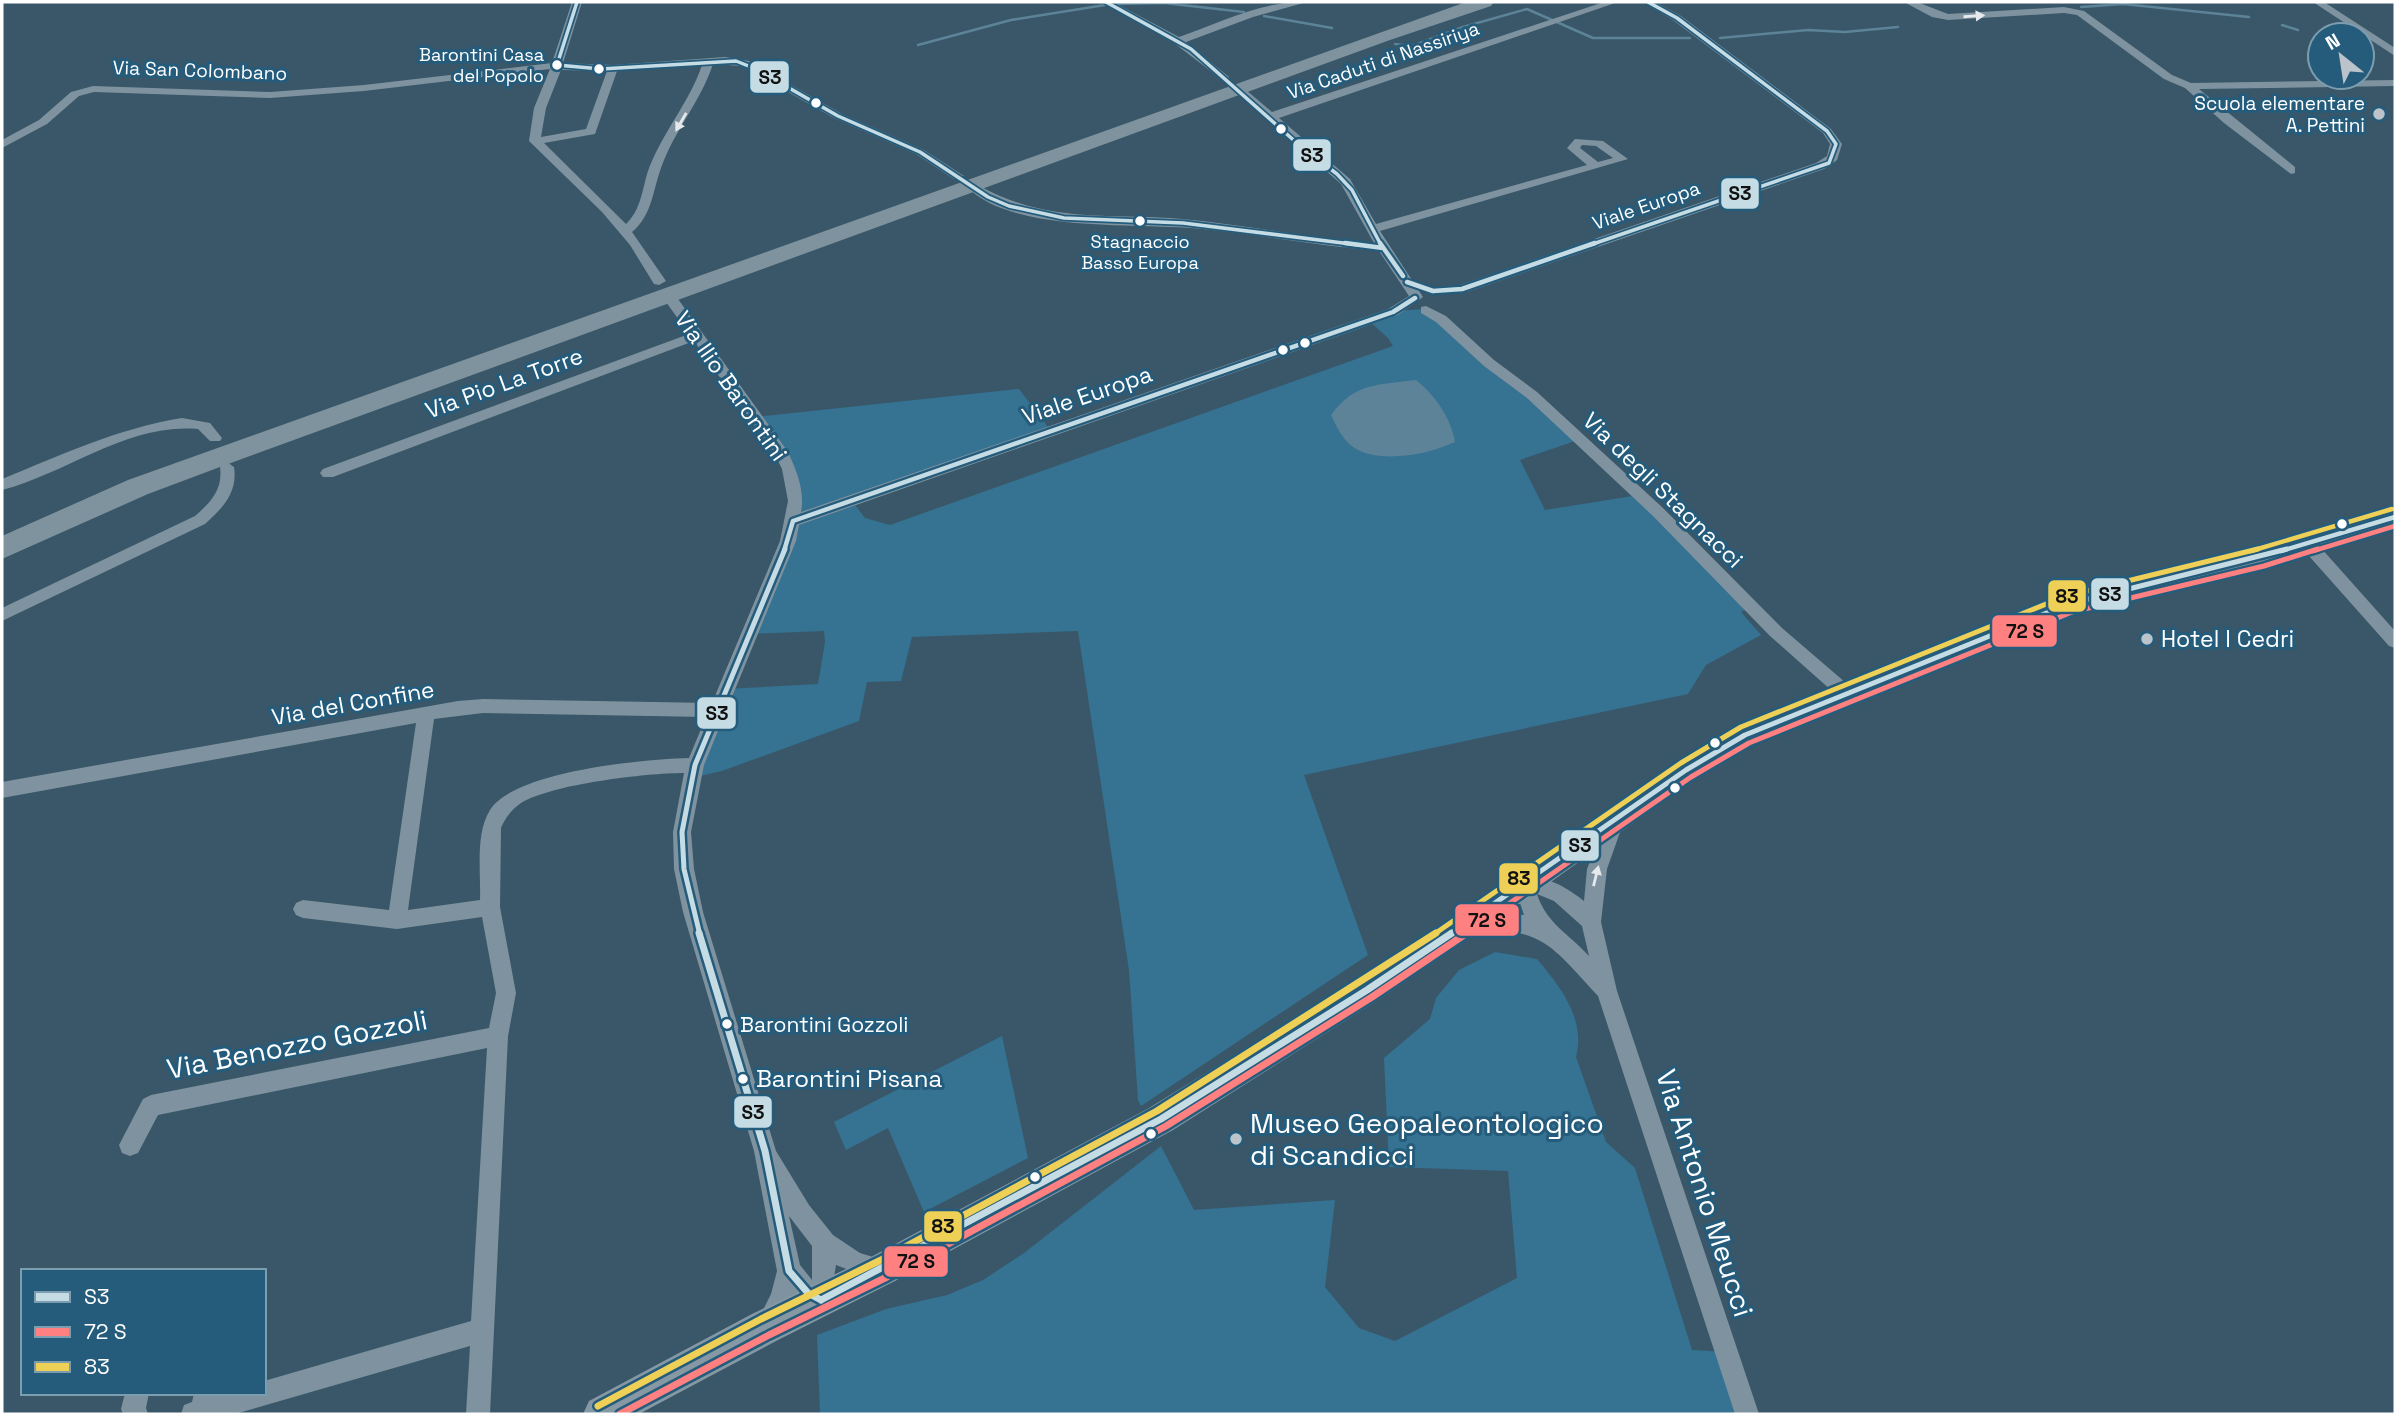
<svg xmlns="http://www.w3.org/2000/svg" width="2397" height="1416" font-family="'Space Grotesk',sans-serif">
	<rect width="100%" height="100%" fill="#395768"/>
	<!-- green -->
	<path fill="#367292" d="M1424,309L1578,440L1520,460L1545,510L1639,495L1751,607L1741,612L1761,635L1706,665L1688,694L1304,775L1368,955L1141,1106L1138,1100L1129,970L1078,631L912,637L901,681L867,682L859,721L722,771L691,778L725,689L818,684L825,642L824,631L748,634L788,541L793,484L756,417L1019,389L1051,431L852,501L865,518L890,525L1393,346L1388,338L1368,320L1396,311Z
		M1495,952L1537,959C1560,986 1586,1019 1576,1057L1606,1142L1635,1168L1692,1350L1726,1352L1747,1414H820L817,1335L886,1309L947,1295L983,1280L1024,1253L1161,1146L1194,1210L1335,1200L1325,1287L1359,1328L1395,1341L1517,1278L1508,1171L1389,1167L1384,1058L1430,1019L1436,998L1459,970Z
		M1002,1036L1028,1158L924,1212L888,1128L846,1150L834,1122Z"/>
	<!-- water -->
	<path fill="#5c8398" d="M1416,380C1435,395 1451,418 1455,442C1430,454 1384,463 1358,450C1344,443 1337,428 1331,415C1355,382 1379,385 1416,380Z"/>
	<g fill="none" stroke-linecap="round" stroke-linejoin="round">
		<!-- stream -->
		<path stroke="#5c8398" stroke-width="2.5" d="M1117,4L1164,3L1244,12
			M2081,7L2123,4L2249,17
			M1264,16L1332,28
			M2282,25L2298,30
			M1720,38L1808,30L1845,32L1898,27
			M1395,44L1412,46L1463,27L1527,9L1593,38H1690
			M918,45L1011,20L1105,5"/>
		<!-- street -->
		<path fill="#7e939f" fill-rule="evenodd" d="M572,2H582L563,63L613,65L725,57L749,61L842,114L924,150L964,176L954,179L916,154L834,118L742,66L713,64C701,101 674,131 661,168C653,190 652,216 632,232L666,281L659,285L654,284L630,245L602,212L529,141L534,108L550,69L364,91L270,98L94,92L79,96L47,124L2,148V140L39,120L71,92L93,86L270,92L364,85L552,63ZM702,65C689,104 660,135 647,174C642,192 640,211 626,224L544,143L595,134L617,71ZM561,70L607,71L586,129L541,137L546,108Z
			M1101,2H1113L1179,37C1219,23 1264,0 1307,2L1253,17L1186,42L1229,77V81L1225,82L1174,43Z
			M1604,2H1618L1279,118L1350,179L1376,224L1587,165L1567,148L1575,139L1603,141L1628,159L1380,231L1423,297L1398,315L799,525L796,541L704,765L691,832L694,869L703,912L776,1151L809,1205L833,1235L860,1253L886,1261L890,1269L886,1277L878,1281L836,1265L829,1308L821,1312L800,1301L795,1295L778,1328L770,1332L762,1328L758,1320L771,1294L777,1271L754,1151L683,912L674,869L673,832L684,773C646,773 553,784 521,803C512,809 505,818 501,828L500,907L516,993L508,1036L490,1414H466L470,1346L235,1414H181L184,1405L192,1402L194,1393H264V1381L471,1321L487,1048L158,1115L138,1153L130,1156L122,1153L119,1145L143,1099L151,1095L489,1028L496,993L482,917L397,929L303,918L296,915L293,909L296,903L303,900L389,910L416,723L2,798V782L458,701L483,699L712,703L780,541L788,501L782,469L774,453L694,341L333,477H323L320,473L323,469L689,334L666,302L673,298L678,299L788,452C797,471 805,492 801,512L1388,309L1409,296L1379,251C1320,246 1262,235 1203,229C1140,222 1015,234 968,188L978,185C1047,224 1107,213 1182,219C1246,225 1310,238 1374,243L1341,184L1238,94V90H1246L1272,112ZM1582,145L1596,146L1613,158L1598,162L1580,148ZM483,713L706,717L689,758C645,759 514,771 490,810C475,834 481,872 480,900L408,910L434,719ZM789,1216L812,1246V1280L800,1265Z
			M1643,2H1655L1681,16L1831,129L1842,144L1837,160L1824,169L1467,292L1428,294V288L1460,285L1816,163L1827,156L1830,144L1823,133L1673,20Z
			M1904,2H1917L1948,14L2064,7L2084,11L2172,75L2191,83L2395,80V86L2199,89L2295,167V173L2291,174L2224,123L2185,88L2164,79L2077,15L2064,13L1948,20L1932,17Z
			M2313,2H2324L2395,48V56Z
			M1426,306L1446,316L1494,360L1537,392L1663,508L1782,628L1853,689L1856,694L1853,699H1841L1770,636L1653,516L1527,398L1484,366L1436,322L1421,313V307Z
			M182,418L210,423L222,438L220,441H210L198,429C127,423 68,473 2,490V479C61,455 119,428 182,418Z
			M227,462L234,467C238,492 223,508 205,524L2,621V608L195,516C211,502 223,490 220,467Z
			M2307,537L2313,539L2395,631V648L2389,646L2301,547L2299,543L2301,539Z
			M1615,813L1622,815L1624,821L1607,869L1601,922L1617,991L1759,1414H1735L1598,996C1552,947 1546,930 1474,928L1467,925L1464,919L1467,913L1474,910L1524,915L1514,885L1517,879C1540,871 1566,887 1584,901L1587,869L1608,815ZM1537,894L1554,901L1582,926L1589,956C1569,934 1546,923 1537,894Z
			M125,1393H149L146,1408L148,1414H123L121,1409Z"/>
		<!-- secondary -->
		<path fill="#8598a4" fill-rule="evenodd" d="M2395,509V525L2262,566L2075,612L1754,743L1696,778L1534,894L1378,1000L1173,1130L895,1281L778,1340L639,1414H583L589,1401L752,1314L871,1257L1149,1108L1356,980L1514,876L1676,762L1736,727L2060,598L2262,548Z"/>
		<!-- highway -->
		<path fill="#7f939f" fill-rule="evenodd" d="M1466,2H1494L1491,6L1390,40L220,467L148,494L2,559V536L128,480Z"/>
		<defs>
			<path id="bus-1-far3" d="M1106,2L1191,49L1298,144L1337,174L1352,190L1381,245
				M557,65L601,69L736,61L756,69L838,116L920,152L988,197L1009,206L1064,218L1183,223L1359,245
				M557,65L577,2
				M1590,245L1829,163L1836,144L1827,131L1677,18L1648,2"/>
			<path id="bus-1-far2" d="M1345,243L1383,248
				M1380,243L1403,276
				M1407,282L1433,291L1462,289L1595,243
				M793,521L1393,312L1415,298
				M784,551L793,521
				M2281,551L2395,517"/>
			<path id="bus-1-far1" d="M700,935L684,869L682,832L695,765L785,549
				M1449,935L1686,770L1745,735L2069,604L2287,549"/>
			<path id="bus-1" d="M699,933L765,1151L789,1271L808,1293L821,1300
				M821,1300L1161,1119L1367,990L1452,933"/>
			<path id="bus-2-far2" d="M2313,551L2395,526"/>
			<path id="bus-2-far1" d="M1464,935L1691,777L1749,743L2072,612L2264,566L2318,549"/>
			<path id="bus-2" d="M620,1414L769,1335L887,1277L1166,1126L1372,997L1467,933"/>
			<path id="bus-3-far2" d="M2251,551L2392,509"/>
			<path id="bus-3-far1" d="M1433,935L1681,763L1741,727L2066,596L2258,549"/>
			<path id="bus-3" d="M598,1406L761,1319L879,1261L1157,1111L1436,933"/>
		</defs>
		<!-- bus-1-far3 casing -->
		<use href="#bus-1-far3" stroke="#255c7c" stroke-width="7"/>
		<!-- bus-1-far2 casing -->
		<use href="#bus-1-far2" stroke="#255c7c" stroke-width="9"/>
		<!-- bus-1-far1 casing -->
		<use href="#bus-1-far1" stroke="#255c7c" stroke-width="10"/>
		<!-- bus-1 casing -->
		<use href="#bus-1" stroke="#255c7c" stroke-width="12"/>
		<!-- bus-2-far2 casing -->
		<use href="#bus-2-far2" stroke="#255c7c" stroke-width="9"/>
		<!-- bus-2-far1 casing -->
		<use href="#bus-2-far1" stroke="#255c7c" stroke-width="10"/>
		<!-- bus-2 casing -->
		<use href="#bus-2" stroke="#255c7c" stroke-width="12"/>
		<!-- bus-3-far2 casing -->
		<use href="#bus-3-far2" stroke="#255c7c" stroke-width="9"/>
		<!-- bus-3-far1 casing -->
		<use href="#bus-3-far1" stroke="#255c7c" stroke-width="10"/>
		<!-- bus-3 casing -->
		<use href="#bus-3" stroke="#255c7c" stroke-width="12"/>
		<!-- bus-1-far3 -->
		<use href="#bus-1-far3" stroke="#c6dce5" stroke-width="3.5"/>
		<!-- bus-1-far2 -->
		<use href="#bus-1-far2" stroke="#c6dce5" stroke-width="4.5"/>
		<!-- bus-1-far1 -->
		<use href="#bus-1-far1" stroke="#c6dce5" stroke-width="5"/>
		<!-- bus-1 -->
		<use href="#bus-1" stroke="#c6dce5" stroke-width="7"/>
		<!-- bus-2-far2 -->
		<use href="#bus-2-far2" stroke="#ff8081" stroke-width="4.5"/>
		<!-- bus-2-far1 -->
		<use href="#bus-2-far1" stroke="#ff8081" stroke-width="5"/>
		<!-- bus-2 -->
		<use href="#bus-2" stroke="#ff8081" stroke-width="7"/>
		<!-- bus-3-far2 -->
		<use href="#bus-3-far2" stroke="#efd057" stroke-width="4.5"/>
		<!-- bus-3-far1 -->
		<use href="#bus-3-far1" stroke="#efd057" stroke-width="5"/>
		<!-- bus-3 -->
		<use href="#bus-3" stroke="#efd057" stroke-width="7"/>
	</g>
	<!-- one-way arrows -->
	<defs><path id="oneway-solid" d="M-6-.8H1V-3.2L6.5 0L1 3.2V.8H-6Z" transform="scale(1.75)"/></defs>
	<g fill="#e5e9ec">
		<use href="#oneway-solid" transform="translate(1974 16) rotate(-4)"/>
		<use href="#oneway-solid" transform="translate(681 122) rotate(120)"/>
		<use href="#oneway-solid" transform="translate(1596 876) rotate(-76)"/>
	</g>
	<!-- markers -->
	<g fill="#fff" stroke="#255c7c" stroke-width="2.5">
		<circle cx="557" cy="65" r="6"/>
		<circle cx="599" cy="69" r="6"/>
		<circle cx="816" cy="103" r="6"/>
		<circle cx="1281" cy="129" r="6"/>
		<circle cx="1140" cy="221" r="6"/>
		<circle cx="1305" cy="343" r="6"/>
		<circle cx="1283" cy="350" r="6"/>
		<circle cx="2342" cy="524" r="6"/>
		<circle cx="1715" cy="743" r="6"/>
		<circle cx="1675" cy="788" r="6"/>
		<circle cx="727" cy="1024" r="6"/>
		<circle cx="743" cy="1079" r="6"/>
		<circle cx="1151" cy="1134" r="6"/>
		<circle cx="1035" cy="1177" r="6"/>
	</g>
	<g fill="#bac4ca" stroke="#255c7c" stroke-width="2.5">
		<circle cx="2379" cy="114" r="7"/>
		<circle cx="2147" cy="639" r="7"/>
		<circle cx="1236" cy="1139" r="7"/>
	</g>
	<g text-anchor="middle" stroke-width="6" stroke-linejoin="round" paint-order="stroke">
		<!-- far-bus labels -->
		<g font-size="18" fill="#fff" stroke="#255c7c" text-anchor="end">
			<text x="544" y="61">Barontini Casa<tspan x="544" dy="21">del Popolo</tspan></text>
			<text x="1140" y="248" text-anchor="middle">Stagnaccio<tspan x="1140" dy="21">Basso Europa</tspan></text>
		</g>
		<!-- far-street labels -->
		<g font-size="19" fill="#fff" stroke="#255c7c">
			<text transform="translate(1383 60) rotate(-19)" y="7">Via Caduti di Nassiriya</text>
			<text transform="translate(200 70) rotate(2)" y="7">Via San Colombano</text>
			<text transform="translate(1646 205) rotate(-19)" y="7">Viale Europa</text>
		</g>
		<!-- far-poi labels -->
		<g font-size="19" fill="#fff" stroke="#255c7c" text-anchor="end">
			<text x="2365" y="110">Scuola elementare<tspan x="2365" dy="22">A. Pettini</tspan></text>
		</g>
		<!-- bus labels -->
		<g font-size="21" fill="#fff" stroke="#255c7c" text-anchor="start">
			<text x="740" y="1032">Barontini Gozzoli</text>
		</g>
		<!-- street labels -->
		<g font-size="23" fill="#fff" stroke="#255c7c">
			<text transform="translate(504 383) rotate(-20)" y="8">Via Pio La Torre</text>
			<text transform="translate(731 386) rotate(55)" y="8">Via Ilio Barontini</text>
			<text transform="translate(1087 395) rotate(-19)" y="8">Viale Europa</text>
			<text transform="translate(1663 490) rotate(44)" y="8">Via degli Stagnacci</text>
			<text transform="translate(353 703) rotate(-10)" y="8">Via del Confine</text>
		</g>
		<!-- poi labels -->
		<g font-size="23" fill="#fff" stroke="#255c7c" text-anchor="start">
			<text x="2161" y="647">Hotel I Cedri</text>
		</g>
		<!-- near-bus labels -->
		<g font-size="24" fill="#fff" stroke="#255c7c" text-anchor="start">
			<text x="756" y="1087">Barontini Pisana</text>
		</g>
		<!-- near-street labels -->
		<g font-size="28" fill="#fff" stroke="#255c7c">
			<text transform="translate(297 1044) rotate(-11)" y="10">Via Benozzo Gozzoli</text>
			<text transform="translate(1705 1193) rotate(72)" y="10">Via Antonio Meucci</text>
		</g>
		<!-- near-poi labels -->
		<g font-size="28" fill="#fff" stroke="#255c7c" text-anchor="start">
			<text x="1250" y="1133">Museo Geopaleontologico<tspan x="1250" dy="32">di Scandicci</tspan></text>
		</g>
	</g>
	<g stroke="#255c7c" stroke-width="2.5">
		<rect x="749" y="60" width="41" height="34" rx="7" fill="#c6dce5"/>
		<rect x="1292" y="138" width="40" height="34" rx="7" fill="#c6dce5"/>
		<rect x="1720" y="177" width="40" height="33" rx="7" fill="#c6dce5"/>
		<rect x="2090" y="577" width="40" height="34" rx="7" fill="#c6dce5"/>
		<rect x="2047" y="579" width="40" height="34" rx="7" fill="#efd057"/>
		<rect x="1991" y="614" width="67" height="34" rx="7" fill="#ff8081"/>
		<rect x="696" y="696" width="41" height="34" rx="7" fill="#c6dce5"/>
		<rect x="1560" y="829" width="40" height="33" rx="7" fill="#c6dce5"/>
		<rect x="1498" y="862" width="41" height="33" rx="7" fill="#efd057"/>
		<rect x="1454" y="903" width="66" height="34" rx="7" fill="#ff8081"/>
		<rect x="733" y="1095" width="40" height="34" rx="7" fill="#c6dce5"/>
		<rect x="923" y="1210" width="40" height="33" rx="7" fill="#efd057"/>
		<rect x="883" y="1245" width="66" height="33" rx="7" fill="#ff8081"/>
	</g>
	<g font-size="19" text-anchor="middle" font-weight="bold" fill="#111">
		<text x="770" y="84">S3</text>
		<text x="1312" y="162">S3</text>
		<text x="1740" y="200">S3</text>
		<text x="2110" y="601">S3</text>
		<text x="2067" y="603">83</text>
		<text x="2025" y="638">72 S</text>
		<text x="717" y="720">S3</text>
		<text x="1580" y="852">S3</text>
		<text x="1519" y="885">83</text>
		<text x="1487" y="927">72 S</text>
		<text x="753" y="1119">S3</text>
		<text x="943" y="1233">83</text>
		<text x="916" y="1268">72 S</text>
	</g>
	<!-- border -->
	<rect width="2397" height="1416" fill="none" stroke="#ffffff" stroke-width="7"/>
	<!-- legend -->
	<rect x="21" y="1269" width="245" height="126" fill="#255c7c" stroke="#7c9db0" stroke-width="2"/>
	<rect x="35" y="1292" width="35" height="10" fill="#c6dce5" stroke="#7c9db0" stroke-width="2"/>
	<text x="84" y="1304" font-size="21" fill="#ffffff">S3</text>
	<rect x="35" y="1327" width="35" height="10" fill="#ff8081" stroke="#7c9db0" stroke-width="2"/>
	<text x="84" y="1339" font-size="21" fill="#ffffff">72 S</text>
	<rect x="35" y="1362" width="35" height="10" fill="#efd057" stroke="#7c9db0" stroke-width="2"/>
	<text x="84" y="1374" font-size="21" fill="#ffffff">83</text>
	<!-- north arrow -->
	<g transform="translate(2341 56) rotate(330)"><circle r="33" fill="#255c7c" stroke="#7c9db0" stroke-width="2"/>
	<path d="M0-5L12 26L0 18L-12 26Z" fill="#bac4ca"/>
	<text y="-10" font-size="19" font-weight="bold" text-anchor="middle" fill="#ffffff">N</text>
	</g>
</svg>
